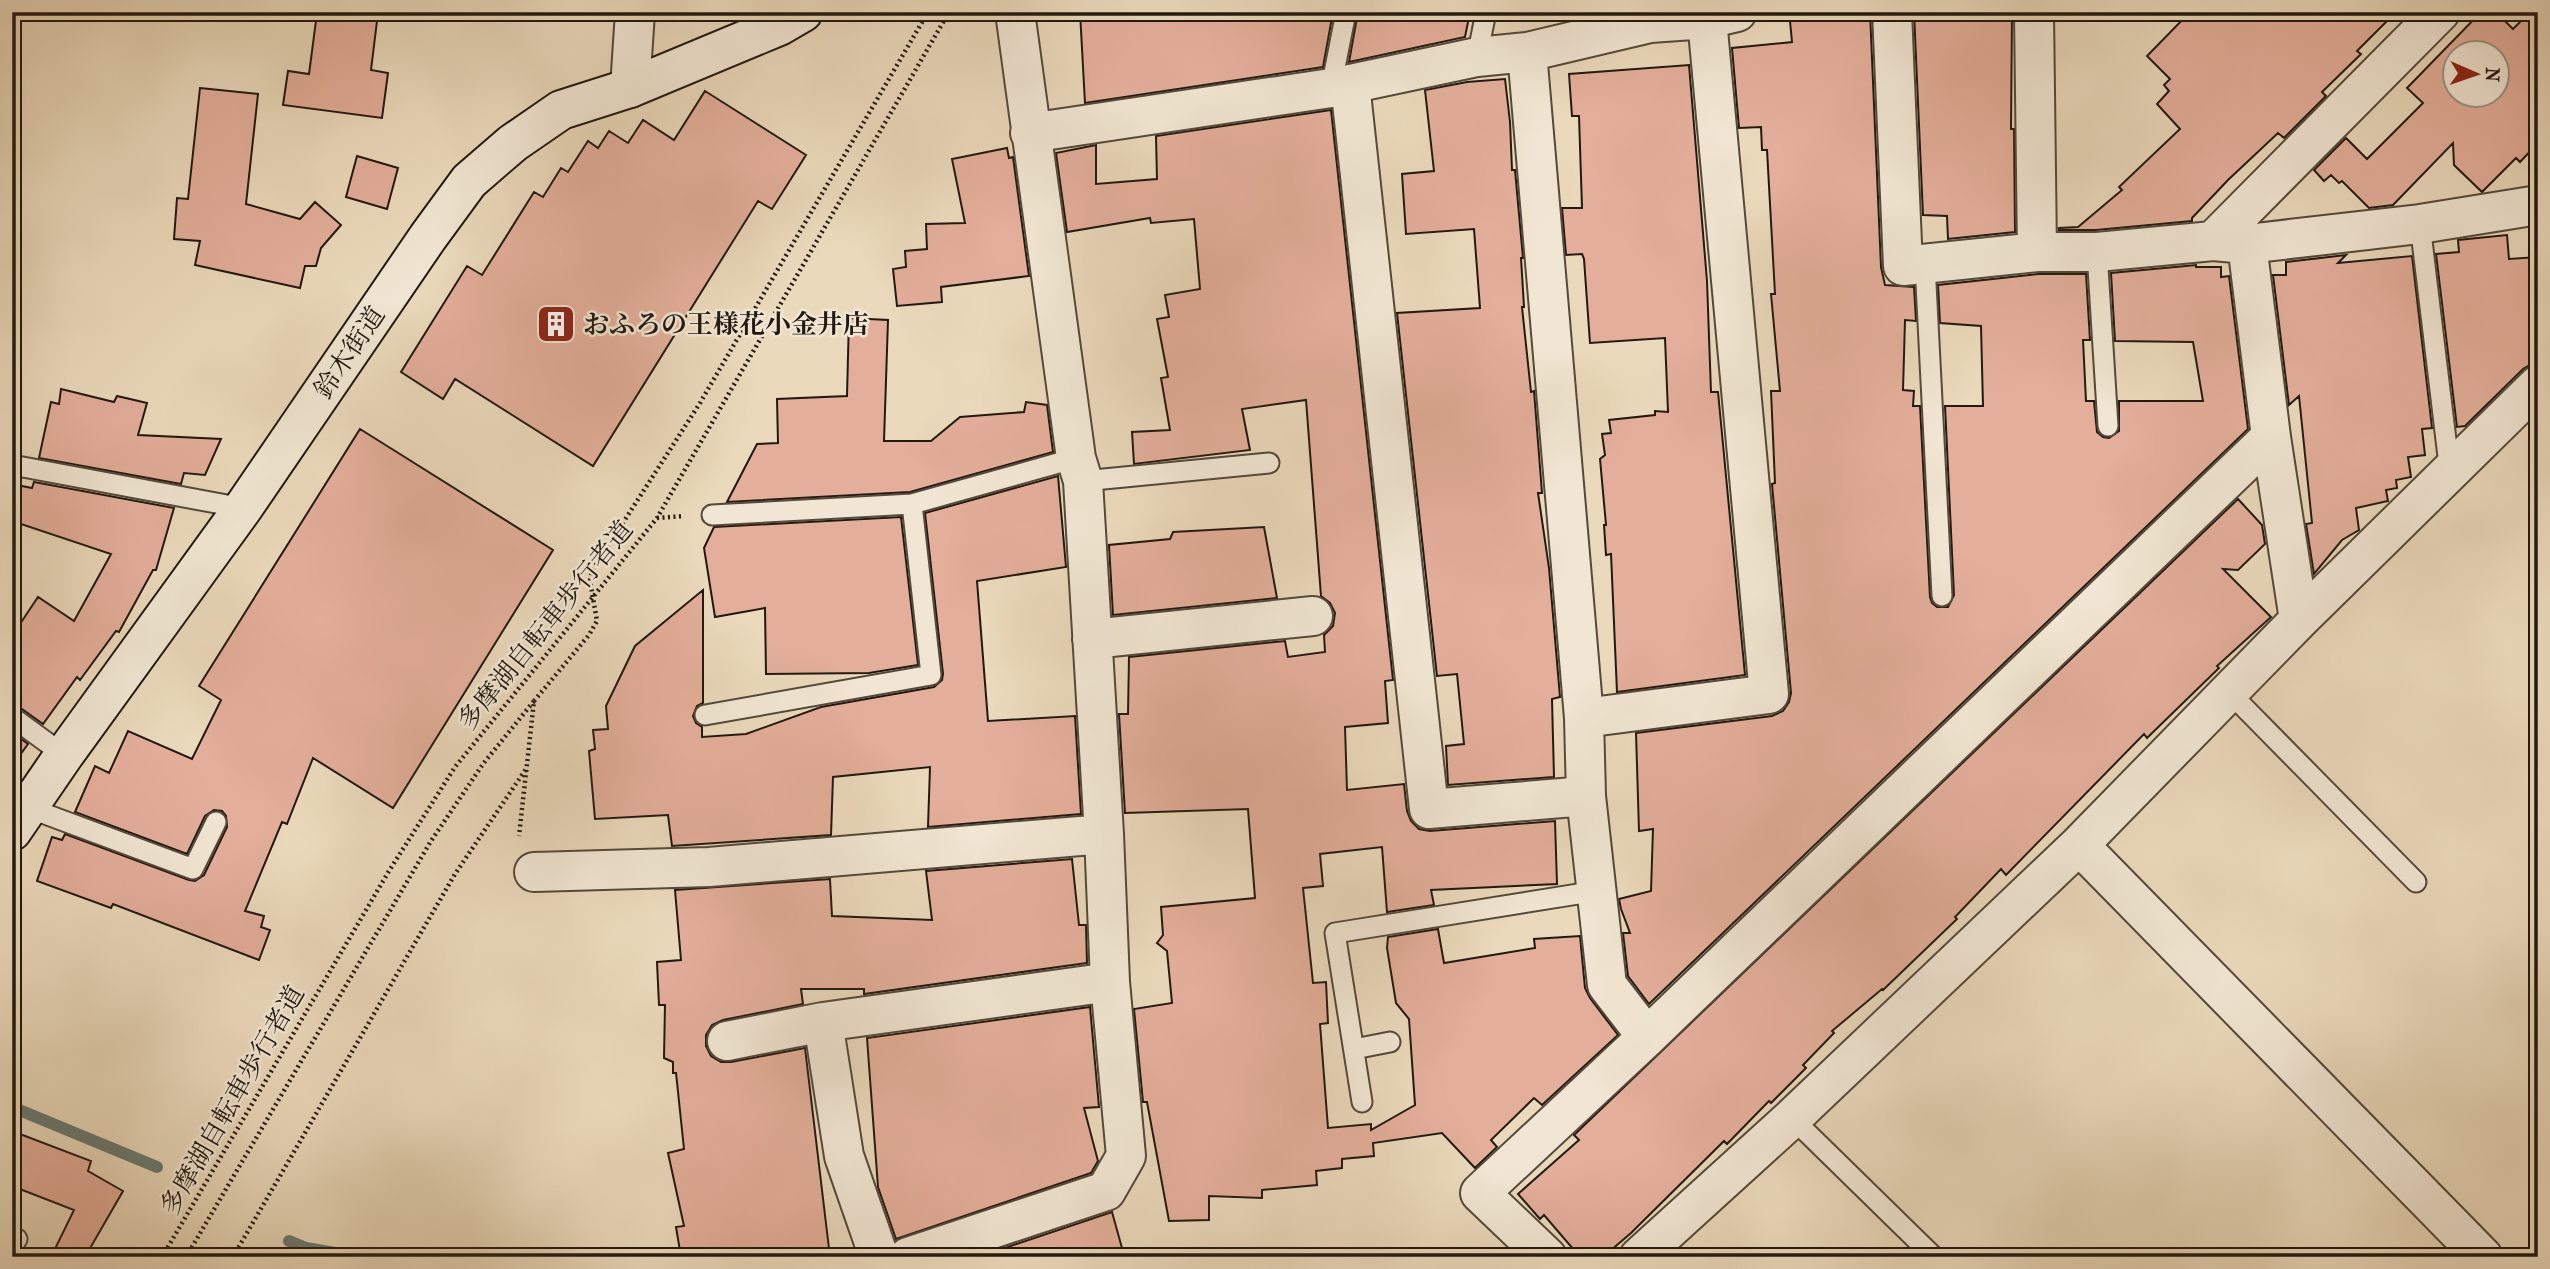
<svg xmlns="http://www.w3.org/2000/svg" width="2550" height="1269" font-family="'IM FELL French Canon','Noto Serif JP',serif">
	<rect width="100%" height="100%" fill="#ead9bb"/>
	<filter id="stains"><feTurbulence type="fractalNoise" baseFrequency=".00286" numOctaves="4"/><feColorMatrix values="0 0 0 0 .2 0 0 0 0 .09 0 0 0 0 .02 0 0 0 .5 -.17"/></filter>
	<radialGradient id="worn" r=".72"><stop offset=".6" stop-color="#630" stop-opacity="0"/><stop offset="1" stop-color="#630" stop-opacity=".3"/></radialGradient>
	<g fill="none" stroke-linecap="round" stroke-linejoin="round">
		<!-- stream -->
		<path stroke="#697a72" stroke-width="12" d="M12,1107L157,1167
			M289,1241L306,1248L358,1257"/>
	</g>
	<!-- building -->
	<path fill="#e3ae9a" stroke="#221910" stroke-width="2" fill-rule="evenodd" d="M1080,12H1333L1323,67L1085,103Z
		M1358,12H1470L1465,37L1349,62Z
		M1838,12H1870L1881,267L1885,285L1914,287L1916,321L1905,320L1903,390L1914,391L1913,406H1920L1930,597L1932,603L1937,607H1948L1954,595L1945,406H1983L1981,326L1940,323L1938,285L2038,274H2086L2090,340H2083L2086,401H2094L2097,432L2103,437L2109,438L2119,431V401H2203L2193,342L2115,341L2111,273L2196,265V267H2221V277L2229,276L2248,429L1649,1004L1628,976L1623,933H1630L1621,909L1619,899L1651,891L1653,829L1639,831L1636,733L1772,716L1783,711L1789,702L1791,693L1772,484L1775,483L1771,391H1780L1771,294H1775L1767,150H1762L1761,127L1739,128L1732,48L1792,42L1790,21L1838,18Z
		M1914,12H2012L2011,129H2014L2015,232L1948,239L1947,216L1923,215Z
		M2190,12H2396L2357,51L2361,54L2322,92L2326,96L2284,138L2278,133L2228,180L2192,218V221L2096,230H2059V228L2078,227L2122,190L2119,187L2180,129L2157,104L2169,91L2164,85L2170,79L2147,56Z
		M2481,12H2496L2513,29L2530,12H2538V143L2520,162L2516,158L2482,192L2454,165L2453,143L2393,205L2369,208L2342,181L2339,183L2331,175L2324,181L2314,170L2346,138L2367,159L2423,103L2407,88ZM2455,52H2497V94H2455Z
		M317,13L377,21L371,70L388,73L382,118L283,105L288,71L309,74Z
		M1689,65L1707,281L1711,392H1718L1745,675L1617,692L1611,554L1606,555L1604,525H1606L1600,459L1605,455L1602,434L1611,433L1609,420L1655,415V411L1668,412L1665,338L1590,343L1584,259L1582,254L1566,255L1562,208H1582L1579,116H1572L1569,74Z
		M1505,79L1510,122L1512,170H1515L1523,258H1521L1524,307H1522L1531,392L1534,391L1542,493H1538L1549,568L1560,697L1552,699L1554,777L1448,785L1446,746L1464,744L1457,674L1437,676L1397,313L1480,308L1474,229L1406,234L1402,174L1434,171L1425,90L1467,82Z
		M200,88L258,94L246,204L300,219L315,202L341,225L321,248L316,266H305L300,288L195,265L200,241L174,239L177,198L188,199Z
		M705,91L806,155L772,209L758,201L593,466L455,379L443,399L401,372L467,266L482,275L534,192L543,197L561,168L568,172L588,141L598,148L609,131L628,143L643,120L674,140Z
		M1331,110L1393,680L1385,681L1388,723L1345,727L1347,790L1404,784L1407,811L1411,821L1419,829L1430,831L1555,821L1557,884L1431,890L1434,905L1387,912L1382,847L1320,854L1323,886L1303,888L1313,983L1326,982L1328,1023L1320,1024L1328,1128L1371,1124V1130L1415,1105L1409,1019L1396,1003L1387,948L1388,937L1438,929L1444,963L1535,948L1534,939L1580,936L1585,988L1590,998L1618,1035L1542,1105L1534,1098L1491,1140L1497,1147L1475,1168L1442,1133L1373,1143L1374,1156L1342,1159V1168L1316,1171L1317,1185L1262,1190V1198L1209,1196V1220L1169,1221L1147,1102H1143L1134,1009L1172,1003L1167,951L1157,943L1163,935L1161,907L1255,898L1248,809L1125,813L1119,714H1128L1129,657L1285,641L1288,657L1325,652L1324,635L1333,626L1335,613L1330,603L1321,596L1306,400L1242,409L1250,450L1134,464L1132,432L1170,430L1161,378L1168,377L1157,319L1169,317L1165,295L1200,289L1194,219L1151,223L1150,218L1067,232L1056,153L1096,145V184L1157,179L1156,136Z
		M1007,148L1009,158L1013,157L1029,276L941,287L942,302L897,306L893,269L906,267L905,251L927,249L926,224L965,223L952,159Z
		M357,156L398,168L387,209L346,197Z
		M2507,235L2509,259L2538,257V360L2523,369L2465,426L2457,427L2436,254L2459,252L2458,240Z
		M2346,255L2338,263L2412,256L2432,428L2422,429L2425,455L2408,457L2411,477L2396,480L2397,488L2386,490L2388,501L2356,508L2359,530L2342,540L2314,574L2306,524L2312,523L2299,396L2289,405L2273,275H2286V262Z
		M849,318L888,320L884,441H931L960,417L1024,412L1026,402L1047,405L1053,452L910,492L727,502L757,444L778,443L777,399L847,396Z
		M61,389L114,402L117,396L147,403L138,435L221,439L205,475L184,473L181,484L39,458L51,402L59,404Z
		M360,429L553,550L393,808L313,758L287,824L282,822L245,911L264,916L261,927L270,930L259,960L113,904L111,908L37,881L52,837L62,840L65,834L189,880L195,881L204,875L227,827L226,816L222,811L214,810L205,816L187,854L75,812L95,766L109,773L128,731L192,759L221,700L199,686Z
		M1058,476L1066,567L977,581L988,721L1075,716L1081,814L928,827L930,767L833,777L831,835L672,846L668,815L595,819L589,751L595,749L593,730L608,729L606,706L635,646L703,590V703L697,706L693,716L696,723L702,727V737L746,734L821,707L934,687L942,680L943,674L925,513Z
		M34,482L174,508L156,570H153L119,632L116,631L80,680L77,677L43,724L19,707L12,705V636L38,597L74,621L111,554L12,521V484L32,488Z
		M2238,499L2262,525L2265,544L2238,570L2223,569L2271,617L2217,666L2219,668L2147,738L2144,734L2006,875L2001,869L1955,917L1957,919L1883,990L1882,989L1832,1031L1834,1033L1803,1065L1806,1068L1771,1103L1769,1101L1727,1144L1724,1141L1631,1233L1603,1257H1580L1544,1215L1540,1219L1518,1194L1579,1140L1574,1135Z
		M901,517L918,665L869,673L766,674L765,608L715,617L704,548L714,527Z
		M1264,527L1277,598L1113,615L1109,545L1170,539L1173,532Z
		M12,732L28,744L12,766Z
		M1072,859L1079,925H1086L1087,963L864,994V989H801L803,1004L723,1020L712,1025L706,1035V1046L711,1056L721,1062H731L805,1048L830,1257H681L676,1227L684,1226L668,1153L684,1149L676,1073H673V1062L664,1058L665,1005H659L657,962L681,960L675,890L830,879L832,916L932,920L926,871Z
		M1090,1007L1099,1107L1084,1108L1098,1161L1091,1173L896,1239L878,1187L867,1038Z
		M12,1131L91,1161L88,1171L123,1191L85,1257H51L74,1210L12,1186Z
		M1112,1212L1122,1248L1075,1252L1077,1257H978Z"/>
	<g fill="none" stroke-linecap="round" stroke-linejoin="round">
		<defs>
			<path id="lane" d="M1477,57L1486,12
				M1331,88L1346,12
				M2420,224L2450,473
				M2097,252L2108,426
				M1925,264L1942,596
				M12,465L243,508
				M1083,481L1269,463
				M712,515L912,504L1076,458
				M2228,691L2416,882
				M705,715L931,675L912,504
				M12,717L64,755
				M29,808L193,869L216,822
				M1354,1049L1390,1042
				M1362,1102L1335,933L1597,891
				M1792,1118L1934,1257
				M12,1236L17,1239L12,1247"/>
			<path id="street" d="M1892,12L1903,266L2037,252H2097L2213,241L2247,244L2420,224L2538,205
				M2034,12L2037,252
				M1527,52L1584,718L1586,796L1607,985L1647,1037
				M1350,84L1429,809L1586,796
				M630,88L635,12
				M1030,133L1331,88L1477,57L1527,52L1650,23L1707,19L1737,12
				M2213,241L2440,12
				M2247,244L2271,437L2299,620
				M1092,639L1313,616
				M1584,718L1769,694L1707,19
				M2079,845L2483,1257
				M534,872L709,867L1104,834
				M823,1022L1110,982
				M727,1041L823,1022L844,1156L879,1257
				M908,1257L1106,1191L1126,1156L1110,982L1104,834L1083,481L1076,458L1015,12
				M1547,1257L1480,1193L1647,1037L2271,437
				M1639,1257L1792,1118L2079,845L2299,620L2538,385"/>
			<path id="secondary" d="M12,831L64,755L243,508L428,237L469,181L513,143L561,110L630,88L779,26L803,12"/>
		</defs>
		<!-- lane casing -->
		<use href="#lane" stroke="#54493b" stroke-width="23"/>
		<!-- street casing -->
		<use href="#street" stroke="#54493b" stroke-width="42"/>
		<!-- secondary casing -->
		<use href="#secondary" stroke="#221910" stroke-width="42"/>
		<!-- path -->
		<path stroke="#221910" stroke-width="4.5" stroke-dasharray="2 3.5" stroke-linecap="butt" d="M657,518L684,516
			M534,701L589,635L597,621L590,581L592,571L700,403L928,12
			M162,1257L389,871L455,767L657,518L949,12
			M186,1257L431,841L483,764L534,701L519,836
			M233,1257L455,874L526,769"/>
		<!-- lane -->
		<use href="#lane" stroke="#f1e6d3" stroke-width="19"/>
		<!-- street -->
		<use href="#street" stroke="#f1e6d3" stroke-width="38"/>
		<!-- secondary -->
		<use href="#secondary" stroke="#f1e6d3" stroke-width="38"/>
	</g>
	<!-- icons -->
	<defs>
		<symbol id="building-square" viewBox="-11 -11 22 22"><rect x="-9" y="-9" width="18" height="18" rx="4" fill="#8f2418" stroke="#f1e6d3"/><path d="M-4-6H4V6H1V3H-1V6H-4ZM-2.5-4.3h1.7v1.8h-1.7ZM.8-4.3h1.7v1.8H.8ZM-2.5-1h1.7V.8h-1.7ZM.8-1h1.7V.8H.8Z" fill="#fff"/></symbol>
	</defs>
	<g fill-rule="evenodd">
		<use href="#building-square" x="534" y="302" width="44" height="44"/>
	</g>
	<g text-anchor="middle" stroke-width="5" stroke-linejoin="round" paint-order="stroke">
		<!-- poi labels -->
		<g font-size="26" font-weight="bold" fill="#221910" stroke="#f1e6d3" text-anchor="start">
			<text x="583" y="333">おふろの王様花小金井店</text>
		</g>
		<!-- street labels -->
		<g font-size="26" fill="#221910" stroke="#f1e6d3">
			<text transform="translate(349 352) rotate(-56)" y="9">鈴木街道</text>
			<text transform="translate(545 625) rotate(-51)" y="9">多摩湖自転車歩行者道</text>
			<text transform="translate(232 1100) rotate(-60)" y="9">多摩湖自転車歩行者道</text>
		</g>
	</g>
	<!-- margin -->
	<rect width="2550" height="1269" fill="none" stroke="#ead9bb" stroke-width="42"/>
	<rect x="14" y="14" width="2522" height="1241" fill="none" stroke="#221910" stroke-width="3.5"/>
	<rect x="21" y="21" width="2508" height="1227" fill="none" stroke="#221910" stroke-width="2"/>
	<!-- north arrow -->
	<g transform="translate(2476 74) rotate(92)"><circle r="33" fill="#f1e6d3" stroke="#9e9485" stroke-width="2"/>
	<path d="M0-5L12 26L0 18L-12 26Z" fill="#8f2418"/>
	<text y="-10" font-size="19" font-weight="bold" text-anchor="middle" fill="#221910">N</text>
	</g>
	<rect width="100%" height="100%" filter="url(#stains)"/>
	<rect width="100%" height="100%" fill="url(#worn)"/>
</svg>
